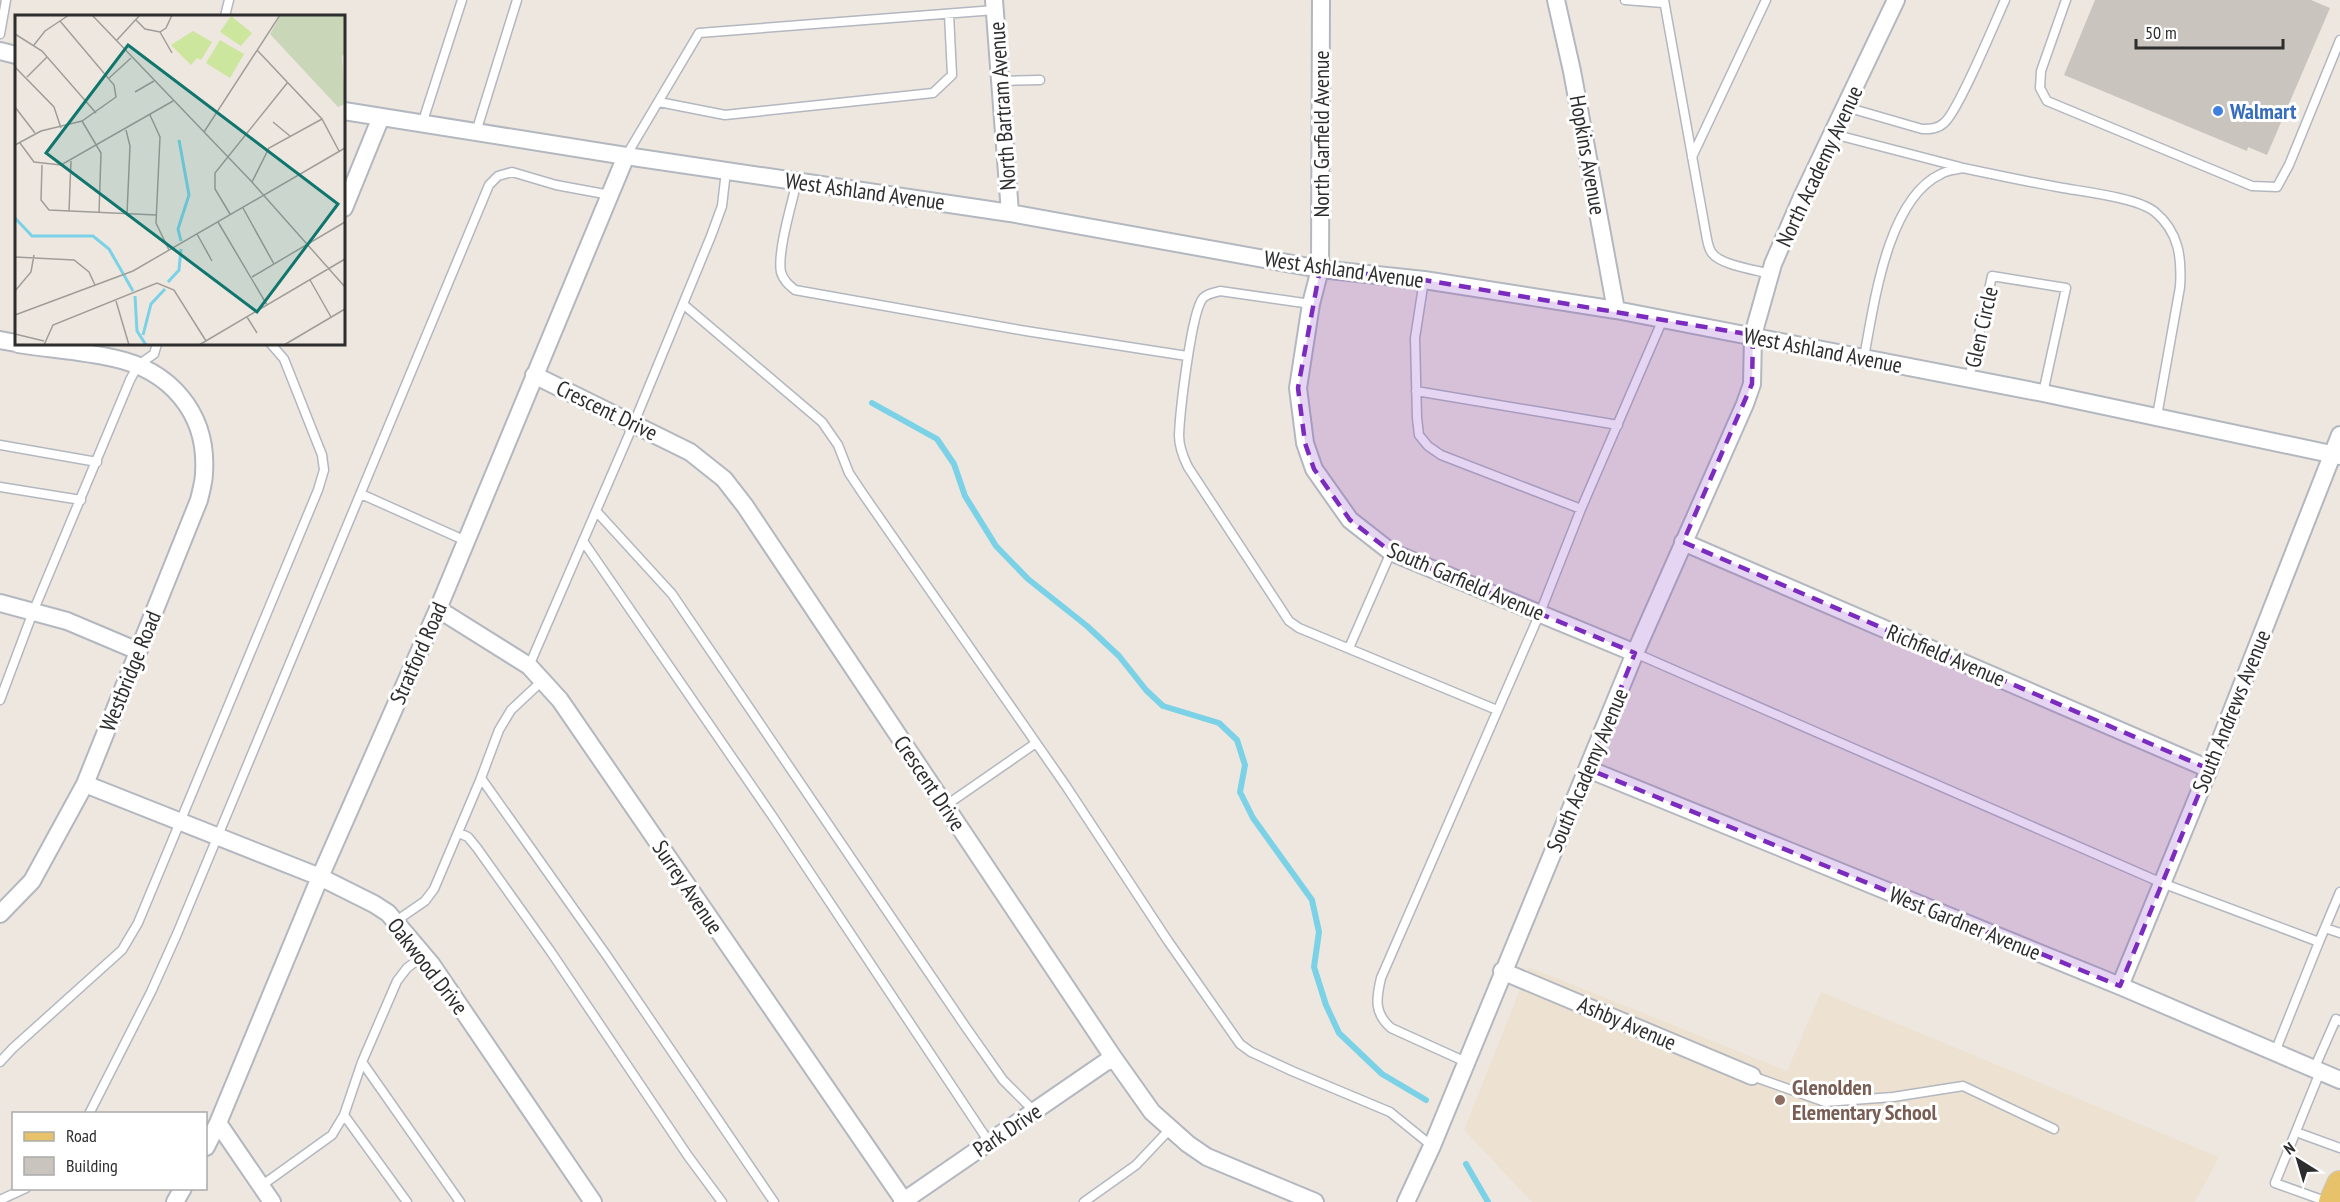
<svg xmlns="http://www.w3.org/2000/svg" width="2340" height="1202" font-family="'PT Sans Narrow',sans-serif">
	<rect width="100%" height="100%" fill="#ede7e0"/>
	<!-- education -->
	<path fill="#ede2d1" d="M1529,967L1787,1071L1821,992L2219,1157L2195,1202H1532L1464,1130Z"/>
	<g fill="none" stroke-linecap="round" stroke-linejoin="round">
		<!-- stream -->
		<path stroke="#7bd2e7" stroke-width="6" d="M872,403L937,439L954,464L965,496L996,546L1028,579L1087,626L1119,656L1146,690L1163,706L1219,723L1237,740L1245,765L1240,792L1253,818L1312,900L1319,932L1314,967L1326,1005L1339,1033L1382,1074L1426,1100
			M1466,1164L1488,1202"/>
	</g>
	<!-- building -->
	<path fill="#c9c5be" d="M2095,0H2311L2330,8L2267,155L2248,147L2247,151L2064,75Z"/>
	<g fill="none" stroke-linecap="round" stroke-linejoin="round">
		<defs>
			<path id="lane" d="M1625,0L1663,3
				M1664,0L1706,234C1707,239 1708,248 1712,253C1720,265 1756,270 1771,274
				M2066,0L2041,71L2040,88L2047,101L2252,186L2277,187L2289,165L2340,40
				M225,16L229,0
				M0,34L6,0
				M1000,81L1040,80
				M659,102L725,115L933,93L952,75L949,14
				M1846,107L1922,129C1931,129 1937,129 1944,123C1958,112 1995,22 2005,0
				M422,124L462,0
				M476,132L517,0
				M1833,134L1960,167
				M626,156L699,33L995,10
				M1692,157L1766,0
				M797,181C792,203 777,252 781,272C783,280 789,285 795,290L1026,331L1187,356
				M1424,280L1415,338L1417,418L1419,435L1428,446L1441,455L1581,509
				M683,304L822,422L838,445L849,473L863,494L1066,786L1168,941L1240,1044L1251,1052L1292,1071L1390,1112L1432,1146
				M1311,304L1220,291C1214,293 1208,293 1203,298C1191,312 1180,413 1179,435C1179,447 1183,457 1188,467L1289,621L1299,628L1497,710
				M1864,357C1874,305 1887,199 1941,174C1947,170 1956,170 1963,168C1996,175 2029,182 2063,188C2086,192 2138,198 2155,212C2179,232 2182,258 2180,287L2157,416
				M1969,379L1992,276L2066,288L2043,393
				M1416,391L1618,425
				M0,445L97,462
				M0,487L81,500
				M361,494L466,541
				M597,512L672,594L965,1026L1003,1080L1034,1111
				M583,541L773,817L989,1142
				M1349,648L1391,552
				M1635,653L2162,883L2319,942L2275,1052
				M529,666L634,423L711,236L722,206L726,171
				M0,700L33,612L130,380L138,365L154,354L157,344
				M481,778L607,956L774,1202
				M945,806L1036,743
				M459,833L468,837L477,848L551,952L688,1156L722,1202
				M396,921L425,901L434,889L481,778L499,730L511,710L543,680
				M2325,928L2340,933
				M2319,942L2340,892
				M0,1062L13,1048L122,950L138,923L318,490L324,470L322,455L284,359L271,344
				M362,1062L460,1202
				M1466,1062L1391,1028C1374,1013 1376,999 1381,978L1540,613L1581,509L1663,319
				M2314,1069L2336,1019L2340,1021
				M2320,1072L2275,1183L2328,1202
				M1752,1076L1825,1102L1893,1097L1963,1086L2054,1129
				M89,1114L151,992L177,934L489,185L498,176L512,172L556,185L610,195
				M344,1115L407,1202
				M2296,1132L2340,1148
				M261,1186L332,1135L344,1115L362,1062L397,981L407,968L424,955
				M0,1200L26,1188
				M1084,1202L1136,1165L1170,1129"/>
			<path id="street" d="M994,0L1010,213
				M1321,0L1320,269L1311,304L1298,388L1305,443L1314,469L1350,520L1391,552L1635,653
				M1556,0L1572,71L1616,310
				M0,51L16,55
				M344,111L626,156L1010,213L1320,269L1424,280L1616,310L2043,393L2340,456
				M344,208L381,117
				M0,340L16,343
				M534,375L690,452L724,479L745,506L1113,1057L1152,1112L1188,1144L1207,1157L1315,1202
				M1683,542L2209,769
				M0,603L67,621L138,651
				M438,609L529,666L560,700L904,1201
				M1588,769L2120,986L2340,1080
				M85,784L320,877L374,904L388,913L432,965L593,1202
				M0,914L32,881L85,784L199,500C201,491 204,482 204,473C208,413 170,370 113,358C82,351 49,349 18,344
				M1502,971L1752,1076
				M2120,986L2209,769L2340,435
				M218,1123L272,1202
				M206,1147L218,1123L320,877L438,609L626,156
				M175,1202L183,1188
				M902,1202L1113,1057
				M1406,1202L1432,1146L1635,653L1745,404L1752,384L1753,335L1773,264L1802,197L1896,0"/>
			<path id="primary" d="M2332,1202L2340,1184"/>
		</defs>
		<!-- lane casing -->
		<use href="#lane" stroke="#b3b7bf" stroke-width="11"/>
		<!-- street casing -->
		<use href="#street" stroke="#b3b7bf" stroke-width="20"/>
		<!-- primary casing -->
		<use href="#primary" stroke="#c8c8c8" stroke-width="28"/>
		<!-- lane -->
		<use href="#lane" stroke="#fff" stroke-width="8"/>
		<!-- street -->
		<use href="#street" stroke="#fff" stroke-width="16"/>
		<!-- primary -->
		<use href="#primary" stroke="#e8c26b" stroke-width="26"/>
	</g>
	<!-- marked area -->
	<path fill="#7b2cbf" fill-opacity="0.2" stroke="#7b2cbf" stroke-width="4.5" stroke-dasharray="12 8" stroke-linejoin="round" d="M1320,269L1424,280L1753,335L1752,384L1683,542L2209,769L2120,986L1588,769L1635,653L1391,552L1350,520L1314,469L1305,443L1298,388Z"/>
	<!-- markers -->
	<circle fill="#3f7fe0" stroke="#fff" stroke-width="2" cx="2218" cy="111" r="6"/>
	<circle fill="#8d6e63" stroke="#fff" stroke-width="2" cx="1780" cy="1100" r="6"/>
	<g text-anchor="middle" stroke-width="6" stroke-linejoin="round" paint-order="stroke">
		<!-- street labels -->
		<g font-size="22" fill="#2d2d2d" stroke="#fff">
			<text transform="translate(1002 106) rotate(-94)" y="8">North Bartram Avenue</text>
			<text transform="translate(1321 134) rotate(-90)" y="8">North Garfield Avenue</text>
			<text transform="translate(1588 155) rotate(80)" y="8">Hopkins Avenue</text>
			<text transform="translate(1819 166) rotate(-65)" y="8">North Academy Avenue</text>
			<text transform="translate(865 191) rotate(8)" y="8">West Ashland Avenue</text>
			<text transform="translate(1344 269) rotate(8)" y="8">West Ashland Avenue</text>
			<text transform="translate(1981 327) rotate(-77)" y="8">Glen Circle</text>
			<text transform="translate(1823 350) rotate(11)" y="8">West Ashland Avenue</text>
			<text transform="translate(607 410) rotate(26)" y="8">Crescent Drive</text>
			<text transform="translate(1466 581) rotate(23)" y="8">South Garfield Avenue</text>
			<text transform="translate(418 653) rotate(-66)" y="8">Stratford Road</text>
			<text transform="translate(1946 655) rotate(23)" y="8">Richfield Avenue</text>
			<text transform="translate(130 671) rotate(-68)" y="8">Westbridge Road</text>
			<text transform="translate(2231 711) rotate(-68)" y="8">South Andrews Avenue</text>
			<text transform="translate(1587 770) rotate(-67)" y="8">South Academy Avenue</text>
			<text transform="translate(930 783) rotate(56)" y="8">Crescent Drive</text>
			<text transform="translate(688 887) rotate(56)" y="8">Surrey Avenue</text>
			<text transform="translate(1965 923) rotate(22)" y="8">West Gardner Avenue</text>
			<text transform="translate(428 966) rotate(52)" y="8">Oakwood Drive</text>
			<text transform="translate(1627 1023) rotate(23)" y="8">Ashby Avenue</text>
			<text transform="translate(1007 1130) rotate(-34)" y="8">Park Drive</text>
		</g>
		<!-- shop labels -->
		<g font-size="22" font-weight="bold" fill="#366cbe" stroke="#fff" text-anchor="start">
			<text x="2230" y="119">Walmart</text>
		</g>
		<!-- education labels -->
		<g font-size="22" font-weight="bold" fill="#785e54" stroke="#fff" text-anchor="start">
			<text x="1792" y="1095">Glenolden<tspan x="1792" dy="25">Elementary School</tspan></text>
		</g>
	</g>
	<!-- overview -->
	<g transform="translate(15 15)">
		<rect width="330" height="330" fill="#ede7e0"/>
		<path d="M266,0H330V39L327,41L330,89L323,92L255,19Z" fill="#c9d6b8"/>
		<path d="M216,1L237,18L226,31L205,17ZM178,16L197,27L186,45L182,43L176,50L156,30ZM205,25L229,39L215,63L191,48Z" fill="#cce69d"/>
		<path fill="none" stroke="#7bd2e7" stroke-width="3" d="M164,125L174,180L163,214L166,226M0,203L17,221H78L94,234L118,276M153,267L164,255L166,234M120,281L122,316L131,330M128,320L136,289L150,274"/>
		<path fill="none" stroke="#a09d98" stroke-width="1.5" d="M77,0L237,167L330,272M121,5L130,14L145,17L151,13L157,0M145,17L157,38M0,19L27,36L81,98M102,25L125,0M19,30L30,16L54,0M242,35L307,104L324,136M0,52L39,92L46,113M12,62L32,42M93,64L116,43M120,77L139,66M0,92L20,118M135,100L145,122L141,208L154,235M67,106L86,138L84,198M258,107L275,121M111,115L115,131L112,199M189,117L265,0M5,128L19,147L46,150L158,86M0,130L26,116L67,106L101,82L99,70L45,6M27,150L26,185L34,195L141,200M237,167L254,133L307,104M228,193L259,249M54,196L56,146M215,199L200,174V158L273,67M203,207L252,290M182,219L197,246M0,242L59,245L74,257L80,270M237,262L330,207M295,265L316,302M0,276L16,257L19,240M101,286L114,330M0,300L118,256L330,133M232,302L242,318M0,319L29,326M29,330L38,310L142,268L159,275L191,326M184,330L330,244M269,330L330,294"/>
		<path fill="#0f766e" fill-opacity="0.15" stroke="#0f766e" stroke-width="3" d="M113,30L323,189L242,297L31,138Z"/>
		<rect width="330" height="330" fill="none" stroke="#2d2d2d" stroke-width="3"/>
	</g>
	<!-- legend -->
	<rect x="12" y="1112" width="195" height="78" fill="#ffffff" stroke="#ababab" stroke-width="1.5"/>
	<rect x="24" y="1132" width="30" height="9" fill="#e8c26b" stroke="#ababab" stroke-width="1.5"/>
	<text x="66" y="1142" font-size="18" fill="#2d2d2d">Road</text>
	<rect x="24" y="1157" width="30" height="18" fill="#c9c5be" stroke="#ababab" stroke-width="1.5"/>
	<text x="66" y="1172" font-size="18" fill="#2d2d2d">Building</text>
	<!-- north arrow -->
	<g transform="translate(2298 1160) rotate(323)" stroke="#ffffff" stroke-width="4.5" paint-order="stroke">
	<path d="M0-4.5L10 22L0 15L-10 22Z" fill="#2d2d2d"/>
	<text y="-9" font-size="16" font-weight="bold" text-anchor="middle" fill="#2d2d2d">N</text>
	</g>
	<!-- scale -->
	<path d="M2136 39v9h147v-9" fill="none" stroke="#2d2d2d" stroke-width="3"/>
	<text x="2145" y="39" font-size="18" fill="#2d2d2d" stroke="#ffffff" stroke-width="4.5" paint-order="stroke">50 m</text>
</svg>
